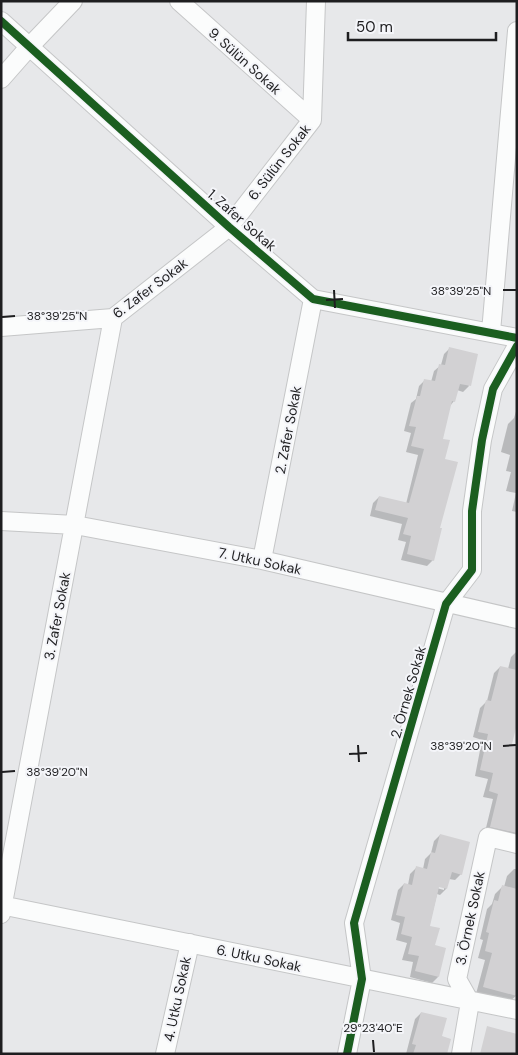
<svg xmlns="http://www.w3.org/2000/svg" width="518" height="1055" font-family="'DM Sans',sans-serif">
	<rect width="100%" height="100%" fill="#e7e8ea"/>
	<!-- shadow -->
	<path fill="#0003" fill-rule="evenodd" d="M450,348L469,386L463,392L457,390L454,401L450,406L442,440L444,460L438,529L433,560L427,566L401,560L406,542L398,540L402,524L370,516L373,503L379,497L406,504L418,455L406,452L411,433L404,431L411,403L416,399L419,386L425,380L431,382L434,371L441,365L444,354Z
		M517,408V512L512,511L516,493L506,491L511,472L506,471L510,455L501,452L508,424L514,418Z
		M517,651V719L510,745L517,784V840L485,832L493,799L483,797L488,779L475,776L482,740L473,737L480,708L487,701L494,673L500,667L508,669L511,657Z
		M440,835L461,874L455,880L449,879L446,889L440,895L437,894L429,927L434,946L438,977L432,983L410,977L413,962L402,960L407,943L396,940L400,923L391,920L398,890L404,884L408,885L410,874L416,868L423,869L425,859L431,853L434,841ZM434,885L444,887V890L433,887Z
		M517,866V995L509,1002L476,994L485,960L478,958L483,940L480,939L487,909L492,904L495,894L502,887H504L507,876L514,869H516Z
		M421,1013L440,1037L446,1054H406L415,1019Z"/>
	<!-- building -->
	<path fill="#d2d1d3" d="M449,347L478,354L471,386L460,384L455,402L452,401L443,439L450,440L445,459L458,462L440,528H442L434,561L407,554L411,536L403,534L408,518L375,510L379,496L409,503L424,449L411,446L416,427L409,426L417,396H420L424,379L435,381L439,364L445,365Z
		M500,666L517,670V724L512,744L517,745V833L490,827L498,794L489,791L493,773L480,770L488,734L478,732L486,700L491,701Z
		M440,834L470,842L462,875L452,872L447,889L439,887L430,926L440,928L435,945L446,948L439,977L415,971L419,956L408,954L412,937L401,934L405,917L396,915L404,883L412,885L416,866L427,869L431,852L435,853Z
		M502,885L517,889V996L483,987L492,953L485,951L489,933L486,932L494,900L498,901Z
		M421,1012L447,1018L442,1036L451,1039L447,1054H413L416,1045L412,1044Z
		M487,1026L517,1034V1054H480Z"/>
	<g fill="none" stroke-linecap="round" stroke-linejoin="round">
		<defs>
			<path id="street" d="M179,1L312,120
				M1,21L229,227L313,299L517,338
				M1,79L30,46L73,1
				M1,327L113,318L229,227L312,120L316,1
				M491,332L517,31
				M1,521L75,525L262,560L517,619
				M262,560L313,299
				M1,905L517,1010
				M1,914L113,318
				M165,1054L190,943
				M347,1054L362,979L354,923L446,604L472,570V511L482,440L493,389L517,346
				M461,1054L470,1002L457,979L488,837L517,844"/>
		</defs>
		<!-- street casing -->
		<use href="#street" stroke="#c5c6c7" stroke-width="20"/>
		<!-- street -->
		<use href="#street" stroke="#fbfcfc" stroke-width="18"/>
		<defs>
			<path id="cycleway" d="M1,21L229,227L313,299L517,338
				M347,1054L362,979L354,923L446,604L472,570V511L482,440L493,389L517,346"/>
		</defs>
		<!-- cycleway casing -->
		<use href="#cycleway" stroke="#f4f5f9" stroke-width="11"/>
		<!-- cycleway -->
		<use href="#cycleway" stroke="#1b5e20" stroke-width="8"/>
	</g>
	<!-- ticks -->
	<path fill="none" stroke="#1e1e20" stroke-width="2" d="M334,290L335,308M503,290H516M326,300L343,299M2,317L15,316M358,745L359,762M503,746L516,745M349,754L367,753M2,772L15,771M373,1040L374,1052"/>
	<g text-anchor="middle" stroke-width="4" stroke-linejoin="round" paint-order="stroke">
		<!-- street labels -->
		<g font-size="14" fill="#1e1e20" stroke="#f4f5f9">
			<text transform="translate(245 61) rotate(42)" y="5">9. Sülün Sokak</text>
			<text transform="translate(279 162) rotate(-52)" y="5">6. Sülün Sokak</text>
			<text transform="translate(242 220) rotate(41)" y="5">1. Zafer Sokak</text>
			<text transform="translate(150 288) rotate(-37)" y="5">6. Zafer Sokak</text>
			<text transform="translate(288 430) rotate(-79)" y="5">2. Zafer Sokak</text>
			<text transform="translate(260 561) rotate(12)" y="5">7. Utku Sokak</text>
			<text transform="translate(57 616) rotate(-79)" y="5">3. Zafer Sokak</text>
			<text transform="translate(408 692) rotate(-74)" y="5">2. Örnek Sokak</text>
			<text transform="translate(470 918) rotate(-78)" y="5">3. Örnek Sokak</text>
			<text transform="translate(259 958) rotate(12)" y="5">6. Utku Sokak</text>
			<text transform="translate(177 999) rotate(-78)" y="5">4. Utku Sokak</text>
		</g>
	</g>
	<g font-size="12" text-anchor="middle" fill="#1e1e20" stroke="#f4f5f9" stroke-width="4" stroke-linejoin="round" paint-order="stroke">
		<text x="461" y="295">38°39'25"N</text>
		<text x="57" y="320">38°39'25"N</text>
		<text x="461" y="750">38°39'20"N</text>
		<text x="57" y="776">38°39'20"N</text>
		<text x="373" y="1032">29°23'40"E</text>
	</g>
	<!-- border -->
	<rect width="518" height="1055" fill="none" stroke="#1e1e20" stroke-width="5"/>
	<!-- scale -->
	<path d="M348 32v8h148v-8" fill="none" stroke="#1e1e20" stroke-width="2.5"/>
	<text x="356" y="32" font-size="15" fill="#1e1e20" stroke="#f4f5f9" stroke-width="4" paint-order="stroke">50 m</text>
</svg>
